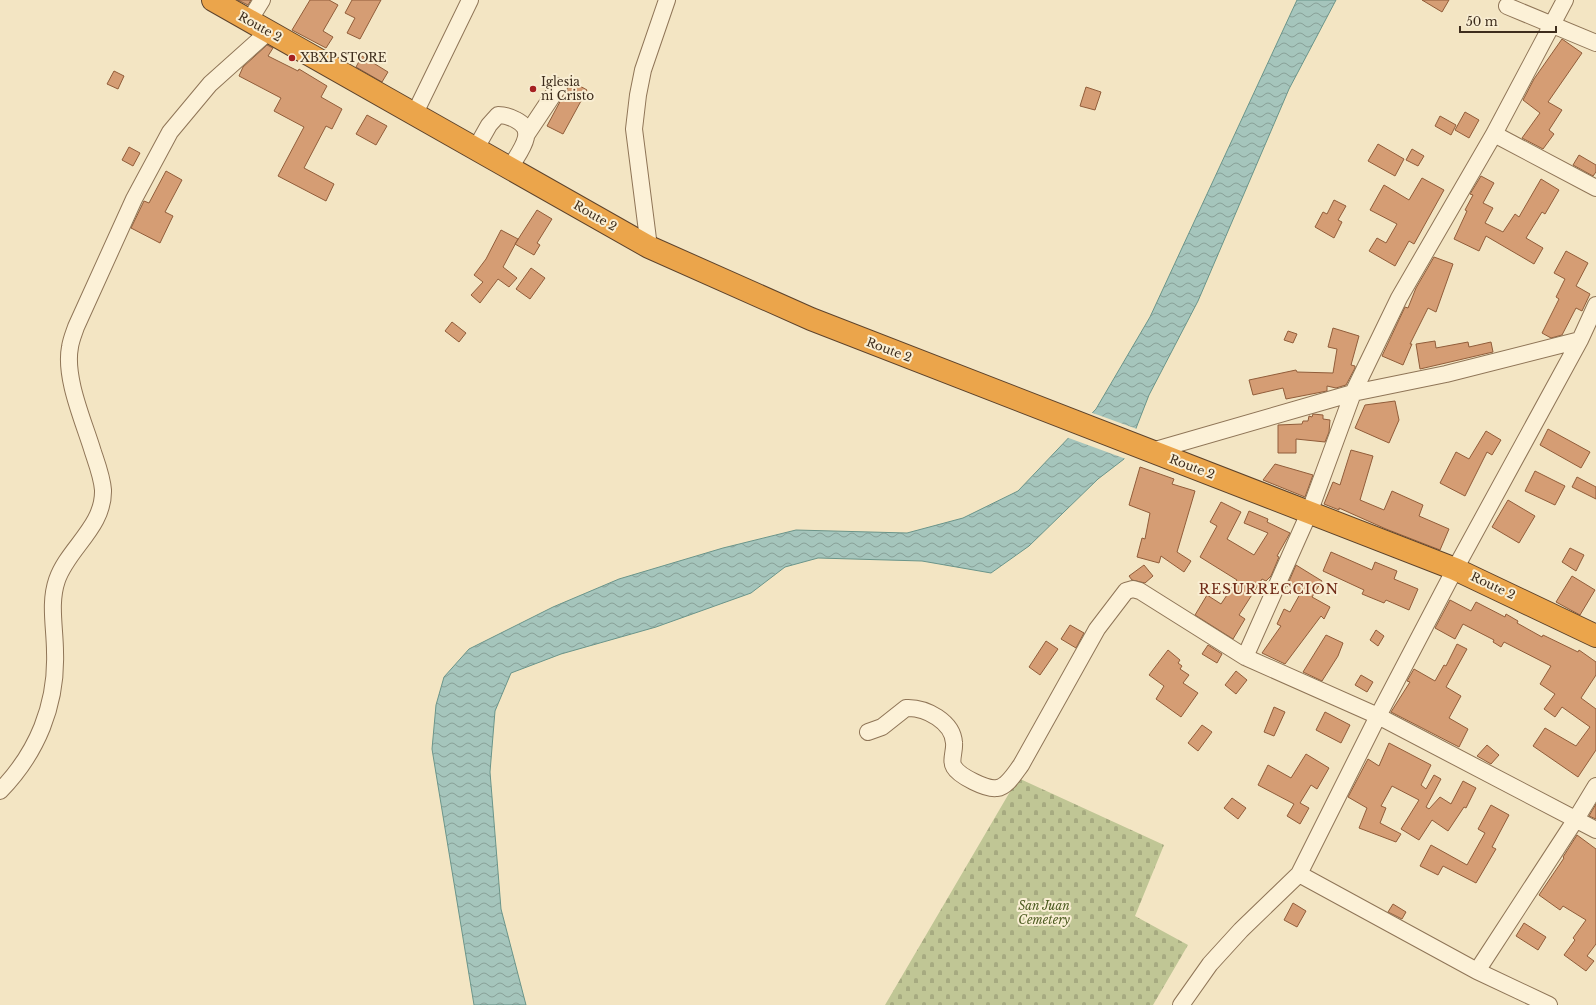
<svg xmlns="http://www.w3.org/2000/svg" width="1596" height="1005" font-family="'Libre Baskerville',serif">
	<defs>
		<pattern id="cemetery-stones" width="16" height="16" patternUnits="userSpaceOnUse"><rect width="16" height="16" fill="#c0c695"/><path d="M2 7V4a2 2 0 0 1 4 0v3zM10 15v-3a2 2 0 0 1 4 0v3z" fill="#a6aa80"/></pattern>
		<pattern id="water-waves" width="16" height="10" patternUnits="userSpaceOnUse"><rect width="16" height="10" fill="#a5c5bc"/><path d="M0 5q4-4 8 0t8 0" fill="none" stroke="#88a098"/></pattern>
	</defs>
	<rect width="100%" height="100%" fill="#f3e5c3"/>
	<!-- cemetery -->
	<path fill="url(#cemetery-stones)" d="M1018,778L1164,845L1135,916L1188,945L1153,1005H885Z"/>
	<!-- water -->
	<path fill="url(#water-waves)" stroke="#6b958a" d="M1297,0H1336L1289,89L1198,301L1149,395L1124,459L1098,479L1029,546L991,573L922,561L818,558L785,567L751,593L656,627L561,654L511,673L495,711L490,772L501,909L526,1005H474L432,749L436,705L444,677L469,649L553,607L619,579L723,548L796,530L907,533L963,518L1018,491L1096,409L1150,317Z"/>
	<!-- pier -->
	<path fill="#f3e5c3" d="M1090,412L1137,429L1126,459L1066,437Z"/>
	<!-- building -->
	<path fill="#d59d74" stroke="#915d3a" d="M238,0H251L248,5Z
		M310,0H329L338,5L323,31L333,37L326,48L292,30Z
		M352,0H381L360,39L347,33L355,18L345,13Z
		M1422,0H1449L1442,12Z
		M1562,39L1582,53L1548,102L1562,110L1549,130L1554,134L1543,149L1522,138L1540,113L1523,100L1534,79Z
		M267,45L273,48L268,56L298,71L299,69L327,86L321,97L342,109L332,129L326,126L304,168L334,184L326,201L278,176L304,127L274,111L281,98L239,76L243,67Z
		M362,56L388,72L382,82L356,67Z
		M114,71L124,76L118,89L107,84Z
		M571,81L587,90L563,134L547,126Z
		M1086,87L1101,92L1095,110L1080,106Z
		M1465,112L1479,120L1469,138L1455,130Z
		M367,115L387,126L376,145L356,134Z
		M1440,116L1456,125L1451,135L1435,126Z
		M1378,144L1404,159L1395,176L1368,161Z
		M129,147L140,153L133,166L122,160Z
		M1412,149L1424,156L1418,166L1406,160Z
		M1579,155L1596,165V172L1593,176L1573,165Z
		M166,171L182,180L165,212L173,216L160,243L131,228L144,201L149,203Z
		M1481,176L1494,183L1483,203L1493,208L1485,223L1503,232L1515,214L1519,217L1541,179L1559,190L1545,214L1542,212L1526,238L1543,248L1534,264L1486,236L1479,251L1454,239L1467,211L1465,210L1473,195L1470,194Z
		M1422,178L1444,190L1414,244L1409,241L1395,266L1369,251L1377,238L1386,243L1397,224L1370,210L1384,185L1409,200Z
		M1334,200L1346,206L1338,220L1342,222L1334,238L1315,227L1323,212L1327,214Z
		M537,210L552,219L537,243L540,245L534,255L515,244Z
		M501,230L518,239L503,267L517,278L509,287L498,279L480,303L471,295L483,282L474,275L486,259Z
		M1566,251L1588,263L1576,286L1590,294L1582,311L1576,308L1562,335L1551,338L1542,333L1559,299L1556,297L1565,279L1554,273Z
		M1434,257L1453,264L1436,312L1428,308L1410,344H1412L1403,365L1382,356L1405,307L1408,308L1416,288Z
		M531,268L545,278L530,299L516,289Z
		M452,322L466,333L459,342L445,331Z
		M1333,328L1359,336L1351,365L1355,366V368L1346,385L1336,388L1327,386V391L1286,399L1283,388L1253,395L1249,380L1296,370L1297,372L1333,373L1337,349L1328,347Z
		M1288,331L1297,334L1293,343L1284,340Z
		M1435,341L1436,348L1468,342L1469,347L1491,342L1493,352L1420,369L1416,344Z
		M1395,401L1399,420L1389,443L1355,428L1365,405Z
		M1313,414L1323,415V419L1330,420L1329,432L1325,442L1296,439V453H1278V425L1302,424L1303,421H1308L1309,416L1312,417Z
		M1548,429L1590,452L1581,468L1540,445Z
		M1486,431L1501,440L1492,455L1487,452L1465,496L1440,483L1456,452L1469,459Z
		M1351,450L1373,456L1360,500L1384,510L1392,491L1423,505L1419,516L1449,529L1440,550L1386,529L1339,508V510L1324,504L1333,482L1340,485Z
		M1275,464L1313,475L1305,497L1263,480Z
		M1140,467L1174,479L1172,484L1195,491L1177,552L1191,561L1184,572L1161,556L1159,563L1137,557L1142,538L1145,539L1150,513L1129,505Z
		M1535,471L1565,486L1555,505L1525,491Z
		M1577,477L1596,487V499L1572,487Z
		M1508,500L1535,516L1519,543L1492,527Z
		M1221,502L1241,512L1227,539L1254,555L1268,533L1244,523L1249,511L1268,519L1267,522L1290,533L1277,556L1279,557L1271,576L1266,581L1262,579L1239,615L1245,619L1233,639L1195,615L1207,595L1221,604L1237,580L1200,557L1217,526L1210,522Z
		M1570,548L1584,555L1576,571L1562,562Z
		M1331,552L1372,570L1375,562L1397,571L1394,579L1418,589L1409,610L1386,600L1384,603L1362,594L1364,590L1323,571Z
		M1144,565L1153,576L1145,583L1132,580L1129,576Z
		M1296,565L1322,581L1312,597L1330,607L1324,619L1321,616L1285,664L1262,653L1281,626L1277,624L1284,609L1290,612L1300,594L1287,586Z
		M1572,576L1595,590L1580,615L1556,602Z
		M1450,600L1471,611L1476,602L1505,617L1506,614L1518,621L1517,623L1542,637L1543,635L1578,652L1579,650L1596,662V675L1581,698L1596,709V750L1578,777L1533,746L1545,728L1576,746L1590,727L1562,707L1555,717L1544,709L1555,694L1540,684L1551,666L1504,642L1501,647L1493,642L1494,640L1463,624L1455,639L1435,628Z
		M1070,625L1084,633L1076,648L1061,639Z
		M1376,630L1384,636L1378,646L1370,640Z
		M1326,635L1343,643L1338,656L1322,681L1303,672Z
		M1046,641L1058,649L1040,675L1029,667Z
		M1457,644L1467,649L1446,687L1461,696L1449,718L1468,729L1459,747L1391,712L1410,682L1407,681L1414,669L1435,681L1444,665L1446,666Z
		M1208,645L1222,654L1217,663L1202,654Z
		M1168,650L1180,660L1178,663L1182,666L1180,669L1189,675L1183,683L1198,693L1181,717L1156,699L1164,686L1149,675Z
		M1236,671L1247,680L1236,694L1225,685Z
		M1361,675L1373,682L1367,692L1355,685Z
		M1274,707L1285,712L1274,736L1264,732Z
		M1325,712L1350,725L1341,743L1316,730Z
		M1202,725L1212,732L1198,751L1188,743Z
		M1389,743L1431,765L1421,785L1426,789L1434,775L1441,779L1426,807L1429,809L1440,797L1451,804L1463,781L1476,788L1466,808L1464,807L1448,831L1432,820L1419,840L1401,829L1419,800L1392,786L1381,806L1386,808L1380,823L1401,834L1396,842L1359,828L1367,808L1348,797L1368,759L1379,766Z
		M1487,745L1499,755L1491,764L1477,756Z
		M1306,754L1329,768L1317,789L1311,785L1300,803L1309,808L1300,824L1287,816L1294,804L1258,785L1268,765L1291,778Z
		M1232,798L1246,808L1238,819L1224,808Z
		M1596,804V819L1589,816Z
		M1491,805L1509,815L1492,847L1496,849L1476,883L1443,866L1438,875L1420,866L1431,845L1467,865L1485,833L1478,829Z
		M1577,835L1596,849V944L1587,956L1594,961L1586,971L1564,955L1575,940L1573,938L1586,920L1563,906L1560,910L1539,895L1564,858L1563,857Z
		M1293,903L1306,911L1297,927L1284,920Z
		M1393,904L1406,912L1402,919L1388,912Z
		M1524,923L1546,937L1538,950L1516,936Z"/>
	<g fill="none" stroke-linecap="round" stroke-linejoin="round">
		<defs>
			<path id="minor" d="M1565,0L1494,134L1399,298L1353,393L1309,513L1245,657L1378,716L1596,830
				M1507,6L1596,43
				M249,21L262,0
				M415,113L470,0
				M527,134L559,86
				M1494,134L1596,188
				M476,148L489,125L498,115C505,115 509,116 516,120C538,131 519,152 510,168
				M649,247L634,129L638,95L643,70L667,0
				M1152,451L1353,393L1446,374L1580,340
				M868,732L882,727L906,708C926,707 953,722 954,743C955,750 950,761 954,767C959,776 987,790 997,788C1007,787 1015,773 1021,765L1097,629L1126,591L1133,589L1140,591L1245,657
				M0,791C37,753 57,705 55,652C55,628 49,603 57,580C68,548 104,527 103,490C102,477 97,464 93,452C84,422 64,378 70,347C71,340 74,333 76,327L134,199L170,132L210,84L268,32
				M1299,874L1477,971L1549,1005
				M1477,971L1576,819L1596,786
				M1181,1005L1210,964L1241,930L1299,874L1378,716L1455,569L1580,340L1596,305"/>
			<path id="highway" d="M213,0L649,247L811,319L1455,569L1596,636"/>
		</defs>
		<!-- minor casing -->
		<use href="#minor" stroke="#8f7557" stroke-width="18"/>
		<!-- highway casing -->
		<use href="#highway" stroke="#5d432c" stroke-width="24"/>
		<!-- minor -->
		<use href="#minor" stroke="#fcf1d7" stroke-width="16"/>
		<!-- highway -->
		<use href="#highway" stroke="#eba54b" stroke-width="22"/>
	</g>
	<!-- markers -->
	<g fill="#a52021" stroke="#f9eed3" stroke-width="1.5">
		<circle cx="292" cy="58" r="4"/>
		<circle cx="533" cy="89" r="4"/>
	</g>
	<g text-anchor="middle" stroke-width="4" stroke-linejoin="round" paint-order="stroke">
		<!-- street labels -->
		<g font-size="12" fill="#3e2d1d" stroke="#f9eed3">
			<text transform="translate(260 27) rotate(29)" y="4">Route 2</text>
			<text transform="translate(595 216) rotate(30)" y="4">Route 2</text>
			<text transform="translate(889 350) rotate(21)" y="4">Route 2</text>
			<text transform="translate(1192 467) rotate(21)" y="4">Route 2</text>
			<text transform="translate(1493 586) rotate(25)" y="4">Route 2</text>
		</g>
		<!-- poi labels -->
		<g font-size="12" fill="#3e2d1d" stroke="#f9eed3" text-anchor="start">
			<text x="300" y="62">XBXP STORE</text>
			<text x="541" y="86">Iglesia<tspan x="541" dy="14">ni Cristo</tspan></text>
		</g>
		<!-- park labels -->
		<g font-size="12" font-style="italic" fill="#4d5c21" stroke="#f9eed3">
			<text x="1044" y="910">San Juan<tspan x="1044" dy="14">Cemetery</tspan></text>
		</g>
		<!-- quarter labels -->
		<g font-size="14" letter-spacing="1" fill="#6f2a17" stroke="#f9eed3">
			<text x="1269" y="594">RESURRECCION</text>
		</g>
	</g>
	<!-- scale -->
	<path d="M1460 26v6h96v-6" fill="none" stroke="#3e2d1d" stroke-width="2"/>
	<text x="1466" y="26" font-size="12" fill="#3e2d1d" stroke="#f9eed3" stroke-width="3" paint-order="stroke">50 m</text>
</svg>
